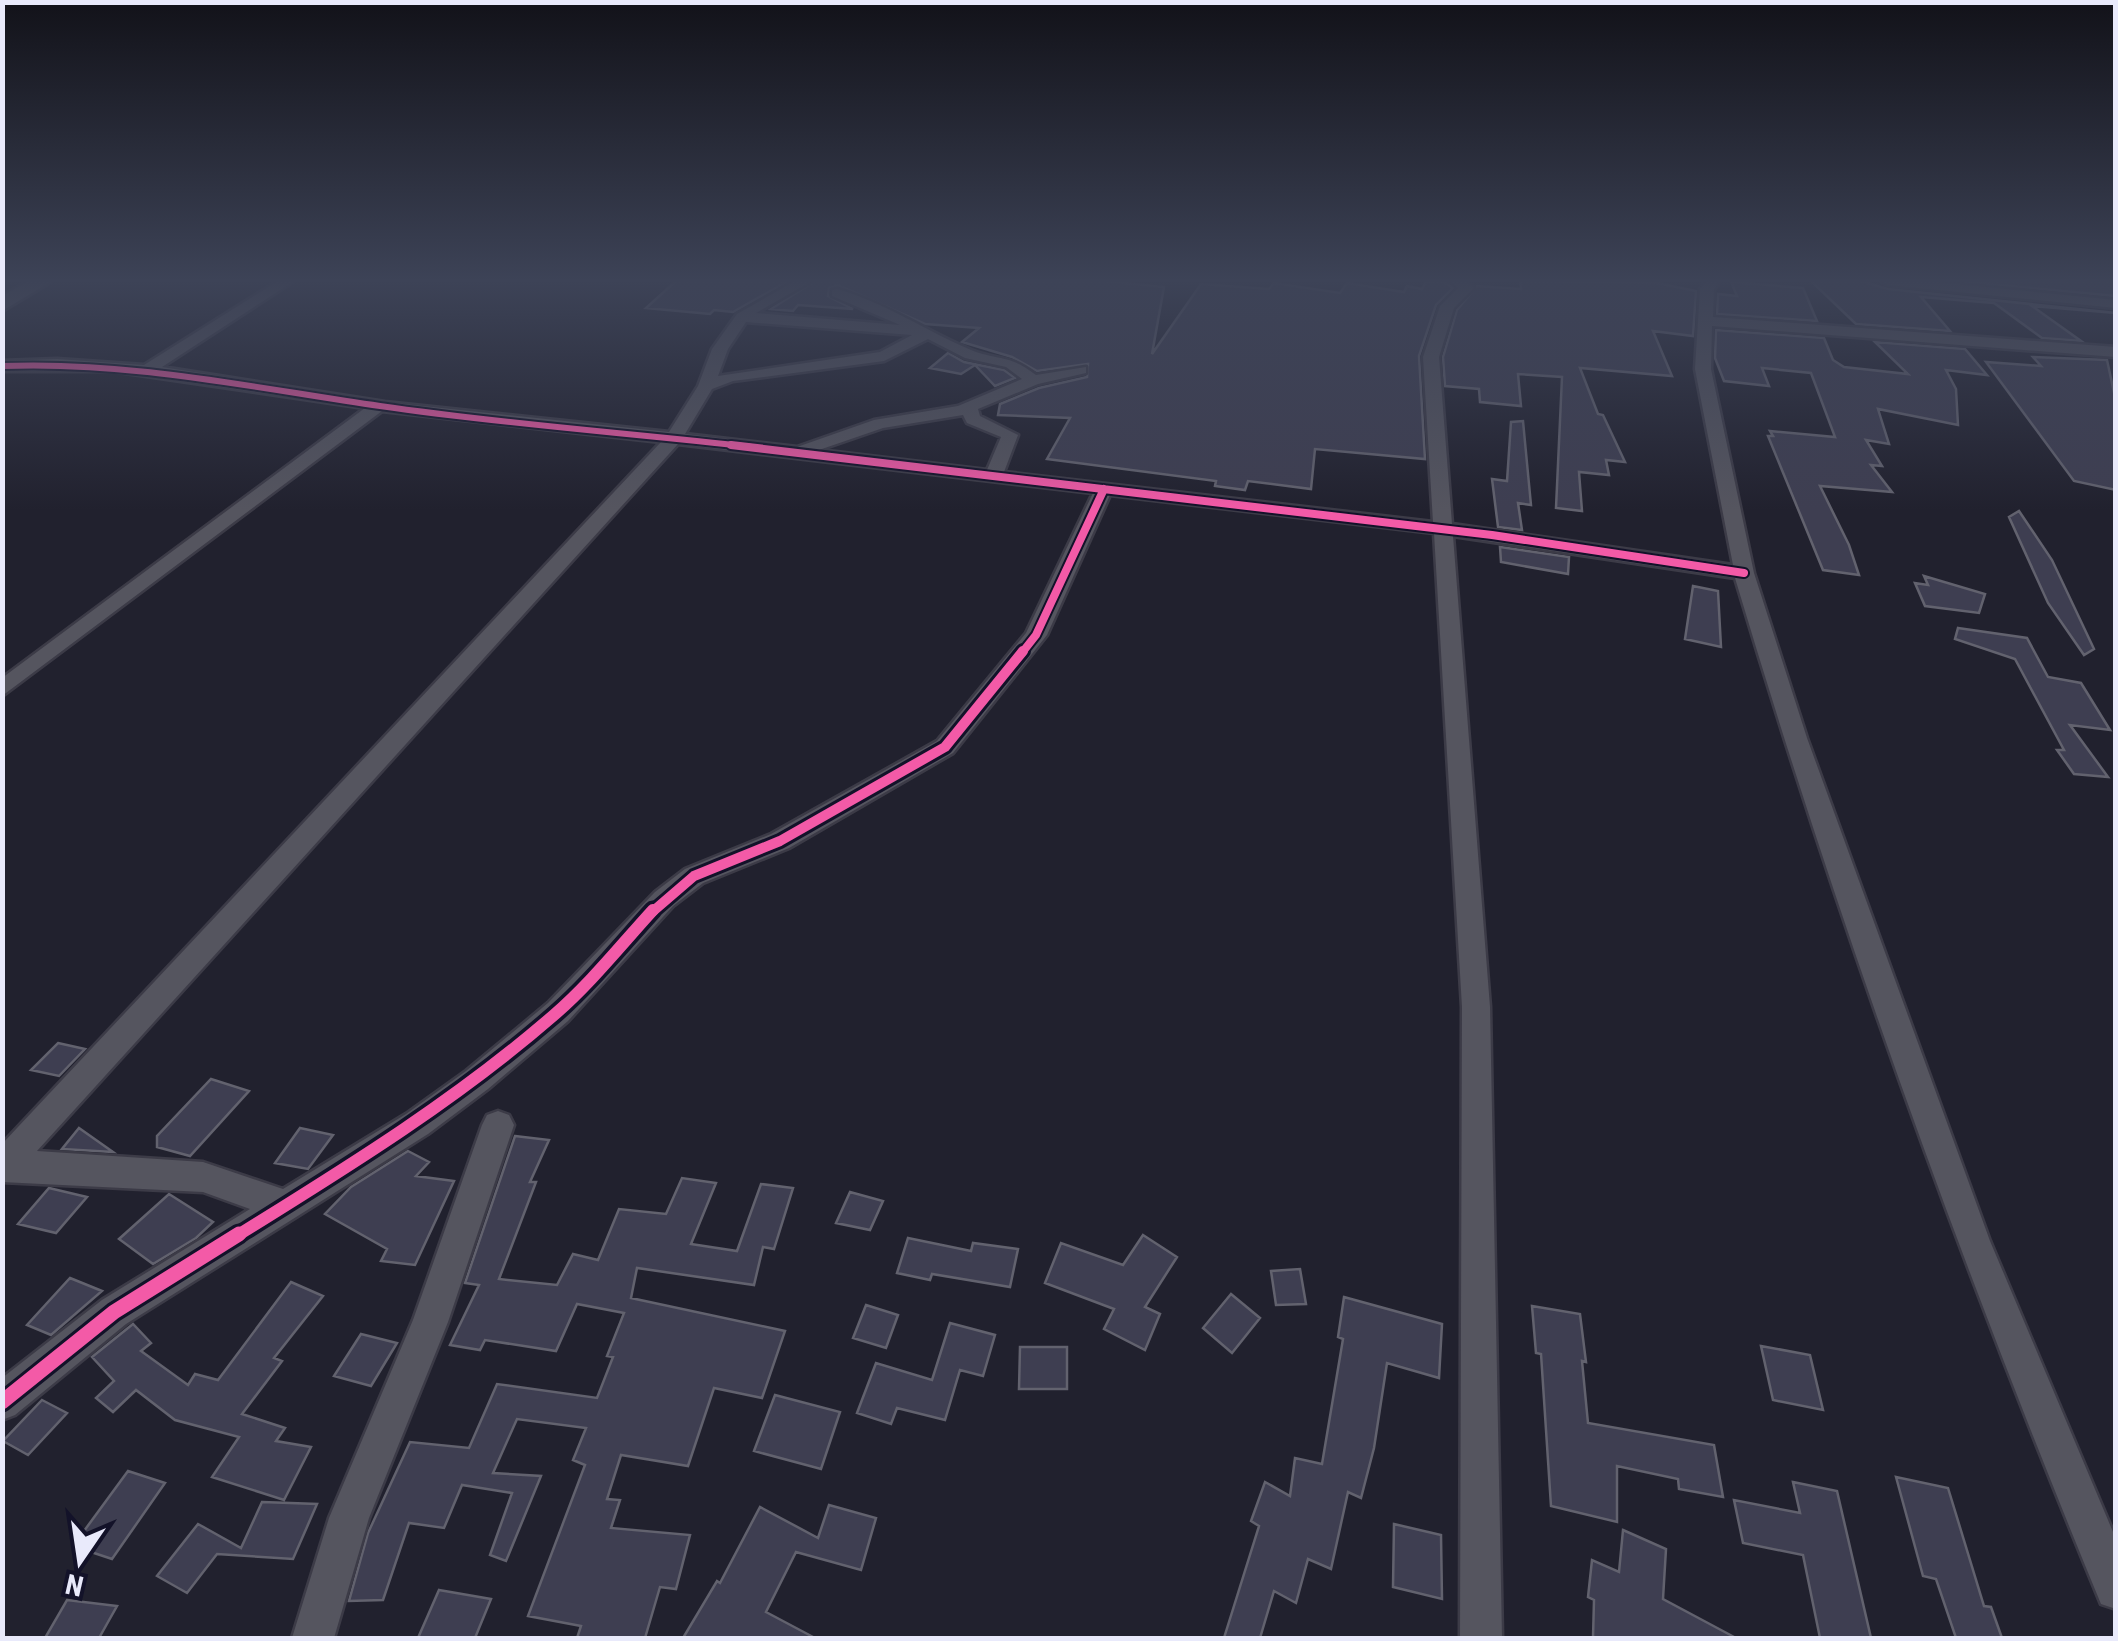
<svg xmlns="http://www.w3.org/2000/svg" width="2118" height="1641" font-family="'Roboto Condensed',sans-serif">
	<rect width="100%" height="100%" fill="#21212e"/>
	<!-- building -->
	<path fill="#3e3e51" stroke="#62626e" stroke-width="2.5" d="M676,281H788L733,312L714,310L710,314L646,308Z
		M815,281H1105L1164,287L1152,354L1201,284L1269,289L1274,283L1340,293L1347,283L1404,292L1407,286L1422,289L1426,282L1442,281L1453,288L1436,305L1419,356L1425,459L1315,449L1311,489L1248,481L1245,490L1215,486L1216,481L1047,459L1070,418L998,415L1000,404L1039,388L1087,377L1088,364L1037,371L1012,357L962,342L979,328L925,324L838,285L829,288L828,296L853,309L798,305L793,311L771,309Z
		M1520,281L1657,283L1696,291L1693,336L1653,331L1672,376L1580,368L1598,414L1603,415L1625,462L1606,460L1609,475L1579,472L1582,511L1556,508L1562,377L1518,374L1521,406L1480,402L1479,389L1445,386L1443,357L1457,310L1477,286L1521,289Z
		M1811,281H1861L1888,289L2116,313L2032,306L2081,341L2042,338L1994,303L1921,297L1950,331L1856,324Z
		M1959,281H2116V296Z
		M1731,282L1803,288L1817,321L1717,314L1718,294L1737,296Z
		M1716,330L1824,338L1833,360L1844,367L1908,374L1875,342L1965,349L1987,375L1946,370L1956,389L1958,425L1878,409L1889,444L1866,440L1882,466L1871,465L1892,492L1820,486L1849,545L1859,575L1823,570L1768,436H1773L1770,431L1835,437L1811,373L1762,368L1769,386L1724,381L1715,358Z
		M948,353L964,362L1004,370L1015,378L995,386L975,365L961,374L930,368Z
		M2033,357L2107,360L2116,402V490L2074,481L1986,362L2041,366Z
		M1523,421L1531,505L1518,503L1522,530L1498,527L1492,479L1507,481L1511,422Z
		M2019,511L2052,560L2094,649L2084,655L2048,603L2009,517Z
		M1500,547L1569,557L1568,574L1501,562Z
		M1924,576L1985,594L1979,613L1925,606L1915,583L1928,585Z
		M1693,586L1718,591L1721,647L1685,639Z
		M1958,628L2027,638L2048,677L2081,683L2110,730L2070,725L2108,777L2074,774L2057,750H2064L2015,659L1955,639Z
		M58,1043L85,1049L59,1076L31,1070Z
		M211,1079L249,1091L190,1156L157,1147V1136Z
		M79,1128L113,1152L62,1149Z
		M300,1128L333,1135L308,1169L275,1163Z
		M515,1136L549,1140L530,1182H536L499,1279L557,1285L573,1254L598,1260L619,1209L666,1214L682,1178L716,1183L691,1244L737,1251L761,1184L793,1188L774,1249L763,1247L754,1285L637,1268L631,1298L785,1331L762,1398L714,1388L688,1466L621,1455L607,1499L620,1500L611,1528L690,1535L676,1589L660,1587L645,1638H577L581,1626L528,1616L585,1465L573,1460L586,1428L517,1419L493,1473L541,1476L506,1561L490,1555L512,1493L462,1485L444,1528L409,1523L383,1600L349,1601L368,1533L410,1442L469,1448L497,1384L597,1398L613,1357L607,1356L624,1313L577,1304L556,1351L485,1340L480,1350L450,1345L479,1285L465,1283Z
		M408,1151L429,1162L416,1176L454,1181L415,1265L381,1261L387,1249L325,1214L351,1187Z
		M49,1188L87,1197L56,1233L18,1224Z
		M850,1192L883,1201L870,1230L836,1223Z
		M169,1194L213,1222L196,1238L153,1264L119,1239Z
		M1143,1235L1177,1257L1145,1307L1160,1314L1145,1350L1104,1329L1114,1309L1045,1283L1061,1243L1123,1265Z
		M908,1238L971,1251L973,1243L1018,1249L1010,1287L932,1274L930,1280L897,1273Z
		M1300,1269L1306,1304L1276,1305L1271,1271Z
		M70,1278L102,1291L51,1335L27,1325Z
		M291,1282L323,1296L274,1358L282,1361L242,1414L285,1428L276,1441L311,1447L284,1500L212,1477L239,1437L175,1420L136,1390L113,1412L96,1398L114,1381L92,1357L133,1324L151,1343L141,1351L188,1385L195,1374L218,1380Z
		M1231,1294L1260,1318L1232,1353L1203,1328Z
		M1344,1297L1442,1324L1439,1378L1387,1363L1374,1448L1361,1498L1348,1492L1331,1569L1308,1559L1296,1603L1274,1591L1260,1638H1224L1259,1526L1251,1521L1265,1482L1290,1496L1295,1458L1322,1464L1343,1339L1338,1337Z
		M866,1305L898,1315L886,1348L853,1338Z
		M1532,1306L1580,1314L1586,1362L1582,1361L1588,1423L1714,1445L1723,1497L1679,1489L1678,1479L1617,1466V1522L1551,1506L1541,1354L1536,1353Z
		M950,1323L995,1335L983,1376L960,1370L945,1420L897,1408L891,1424L857,1413L876,1363L932,1380Z
		M361,1334L397,1343L371,1386L334,1376Z
		M1761,1346L1810,1355L1823,1410L1773,1400Z
		M1020,1347H1067V1389H1019Z
		M775,1395L840,1412L821,1469L754,1451Z
		M42,1400L67,1413L28,1455L3,1441Z
		M128,1471L165,1483L112,1559L73,1546Z
		M1896,1477L1948,1488L1984,1606L1991,1607L2002,1638H1956L1936,1579L1923,1576Z
		M1793,1482L1837,1491L1871,1638H1820L1803,1555L1743,1543L1734,1500L1800,1513Z
		M262,1502L317,1504L293,1559L217,1554L187,1593L157,1576L198,1524L241,1548Z
		M829,1505L876,1518L861,1570L796,1552L766,1612L815,1638H683L717,1581L720,1583L760,1507L818,1538Z
		M1394,1524L1441,1535L1442,1599L1393,1587Z
		M1623,1530L1666,1549L1663,1599L1736,1638H1593L1594,1600L1588,1597L1592,1560L1619,1572Z
		M439,1590L491,1599L475,1638H418Z
		M67,1600L117,1606L99,1638H45Z"/>
	<g fill="none" stroke-linecap="round" stroke-linejoin="round">
		<defs>
			<path id="minor" d="M278,281H294L162,367L385,402L669,432L698,386L712,349L737,314L795,281H812L756,313L900,325L832,296V290L837,289C886,303 926,331 971,350C999,361 1009,354 1036,375L1086,367V373L1038,384L978,409L980,416L1018,435L1004,472L1433,522L1423,357L1440,306L1458,288L1450,281H1465L1474,288L1454,308L1439,357L1452,524L1733,565L1695,369L1700,289L1706,281H1720L1714,289L1713,317L2116,347V357L1712,326L1711,369L1754,573L1807,738L1990,1241L2116,1539V1609L2101,1604C1962,1268 1839,926 1735,578L1453,536L1490,1007L1502,1638H1460L1462,1007L1434,533L1110,495L1047,635L953,753L789,848L703,883L673,906L568,1021L488,1089L428,1134L126,1324L15,1415L2,1420V1378L102,1300L250,1209L203,1192L2,1182V1144L661,442L382,411L2,696V678L365,408L112,371H2V361L57,359L144,365ZM746,322L912,335L880,352L718,376L728,349ZM928,339L965,358L1006,367L1022,379L958,406L874,420L797,447L685,434L712,389L733,381L884,361ZM963,415L967,423L1001,437L987,470L819,450L883,428ZM678,444L1093,493L1026,633L937,741L771,834L685,869L655,892L548,1003L466,1071L406,1114L283,1189L203,1162L37,1151Z
				M1881,281H1925L2116,300V308L1888,285Z
				M498,1111L509,1115L514,1125L448,1322L369,1518L334,1638H292L329,1518L413,1320L482,1125L487,1115Z"/>
			<path id="secondary" d="M29,281H52L2,311V296Z"/>
		</defs>
		<!-- minor casing -->
		<use href="#minor" stroke="#3c3b47" stroke-width="5"/>
		<!-- secondary casing -->
		<use href="#secondary" stroke="#3c3b47" stroke-width="5"/>
		<!-- minor -->
		<use href="#minor" fill="#55555f" fill-rule="evenodd"/>
		<!-- secondary -->
		<use href="#secondary" fill="#55555f" fill-rule="evenodd"/>
		<defs>
			<path id="cycleway-far4" d="M2,366C131,361 254,388 380,406C503,424 628,433 752,447"/>
			<path id="cycleway-far3" d="M731,445L1492,535L1744,573
				M1021,654L1036,635L1104,489"/>
			<path id="cycleway-far2" d="M651,913L694,876L780,841L945,747L1023,651"/>
			<path id="cycleway-far1" d="M235,1237C346,1168 455,1101 554,1015C590,984 621,945 653,910"/>
			<path id="cycleway" d="M2,1402L114,1312L239,1234"/>
		</defs>
		<!-- cycleway-far4 casing -->
		<use href="#cycleway-far4" stroke="#131229" stroke-width="10"/>
		<!-- cycleway-far3 casing -->
		<use href="#cycleway-far3" stroke="#131229" stroke-width="12"/>
		<!-- cycleway-far2 casing -->
		<use href="#cycleway-far2" stroke="#131229" stroke-width="16"/>
		<!-- cycleway-far1 casing -->
		<use href="#cycleway-far1" stroke="#131229" stroke-width="19"/>
		<!-- cycleway casing -->
		<use href="#cycleway" stroke="#131229" stroke-width="21"/>
		<!-- cycleway-far4 -->
		<use href="#cycleway-far4" stroke="#f35aa7" stroke-width="6"/>
		<!-- cycleway-far3 -->
		<use href="#cycleway-far3" stroke="#f35aa7" stroke-width="8"/>
		<!-- cycleway-far2 -->
		<use href="#cycleway-far2" stroke="#f35aa7" stroke-width="10"/>
		<!-- cycleway-far1 -->
		<use href="#cycleway-far1" stroke="#f35aa7" stroke-width="12"/>
		<!-- cycleway -->
		<use href="#cycleway" stroke="#f35aa7" stroke-width="15"/>
	</g>
	<!-- sky -->
	<linearGradient id="sky" x2="0" y2="1"><stop stop-color="#121219"/><stop offset="0.55" stop-color="#3d4357"/><stop offset="1" stop-color="#3d4357" stop-opacity="0"/></linearGradient>
	<rect width="2118" height="510" fill="url(#sky)"/>
	<!-- border -->
	<rect width="2118" height="1641" fill="none" stroke="#e9eafb" stroke-width="10"/>
	<!-- north arrow -->
	<g transform="translate(80 1561) rotate(193)" stroke="#131229" stroke-width="8" paint-order="stroke">
	<path d="M0-8L18 38L0 25L-18 38Z" fill="#e9eafb"/>
	<text y="-15" font-size="28" font-weight="bold" text-anchor="middle" fill="#e9eafb">N</text>
	</g>
</svg>
